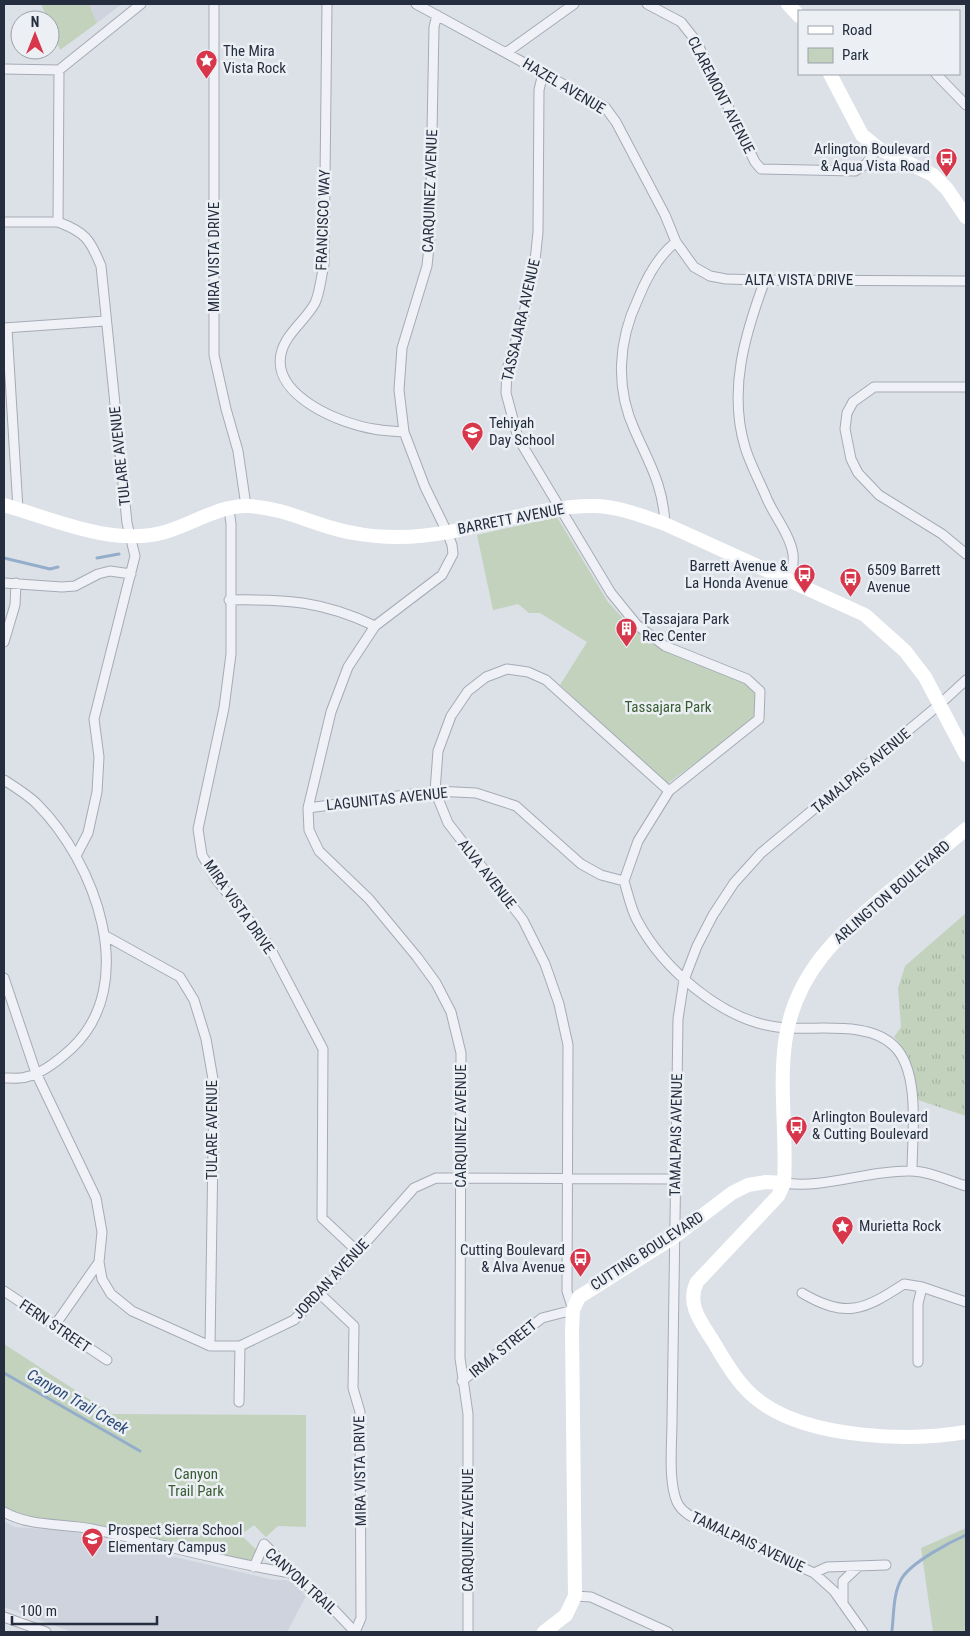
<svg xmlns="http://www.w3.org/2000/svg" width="970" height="1636" font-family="'Roboto Condensed',sans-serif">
	<defs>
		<pattern id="grass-tufts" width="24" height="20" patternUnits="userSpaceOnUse" patternTransform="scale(1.25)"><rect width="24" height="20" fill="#c2d2bd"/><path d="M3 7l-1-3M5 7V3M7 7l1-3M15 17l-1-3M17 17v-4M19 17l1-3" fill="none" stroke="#a7b5a4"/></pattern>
	</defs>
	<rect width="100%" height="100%" fill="#dce1e8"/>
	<!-- built -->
	<path fill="#ced3dd" d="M89,4H122L97,23Z
		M4,1521L15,1527L61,1530L90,1535L89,1537L274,1580H285L293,1582L306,1596L287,1632H72L4,1607Z"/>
	<!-- grass -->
	<path fill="url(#grass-tufts)" d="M966,913V1116L918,1100C915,1075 912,1056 894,1037L901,1027L898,988L905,966Z"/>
	<!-- green -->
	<path fill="#c2d2bd" d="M41,4H89L97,23L60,50L50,26V20H48Z
		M557,517L608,602L630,626L641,634L666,642L733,672L756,691L759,709L750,722L667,784L560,685L587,642L540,613H529L518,604L493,610L477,535Z
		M4,1344L112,1414L306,1415V1527L278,1526L266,1537L254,1525L241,1535L260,1553L254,1567L4,1512Z
		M966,1528V1632H933L921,1548Z"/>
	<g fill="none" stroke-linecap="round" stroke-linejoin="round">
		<!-- stream -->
		<path stroke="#94adcb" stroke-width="3" d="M4,558L50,569L58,567
			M97,558L119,554
			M4,1373L140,1451
			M892,1630C894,1613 893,1593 902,1578C912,1562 950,1542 966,1535"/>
		<defs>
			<path id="street" d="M214,4V355L226,409L238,451L246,506
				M327,4L324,265C321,277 320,292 315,303C306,320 285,334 281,354C272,396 341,424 374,429C384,431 394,431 404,432
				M416,4L605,107L616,122L665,215L676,242L694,267L710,276L726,279L765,280L966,281
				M647,4L681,22L696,41L755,162L761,169L855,171L866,164L878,148
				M437,15L434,27L430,237L427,266L402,348L399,390L404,432L425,487L447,532L452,545L453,554L442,575L375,626L348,667L331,712L308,808L309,830L319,851L369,899L417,957L436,983L451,1012L461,1053L460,1358L468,1414V1632
				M507,52L574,4
				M4,69L59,70L141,4
				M59,70L58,222C85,232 90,239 101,266L127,523L135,556L94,719L99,757L97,792L88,833L77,854
				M543,73L539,90L538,232L535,261L523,318L507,369L506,393L518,438L611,593L637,625L665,646L747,679L760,691L759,719L669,791L638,841L624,881
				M936,74L966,105
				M4,222H58
				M765,280C745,334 728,390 745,447C750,464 760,482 767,499C775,517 790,535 793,554C794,562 792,572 791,580
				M4,328L105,321
				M7,329L18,509
				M966,387H874L853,402L847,413L845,429L851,459L858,473L879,495L942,534L966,554
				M229,509L231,524V654L224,708L198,829L202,855L216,879L268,944L323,1049L322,1218L357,1251
				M665,524C663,485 650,465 635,431C615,388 618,341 638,299C646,279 659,255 676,242
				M4,583L62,587L75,586L98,574L110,571L131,574
				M229,600C286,599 323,601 375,626
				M4,642L15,605L16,583
				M4,780C15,787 28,795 37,804C95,862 141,984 71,1049C60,1059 41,1074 26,1077C20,1079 11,1078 4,1078
				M308,808L435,791L476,793L516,806L581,864L601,875L624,881C628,894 631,909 637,920C663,969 722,1020 777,1027C812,1032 867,1019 894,1046C921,1072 912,1136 912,1171
				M104,935L180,977L194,1000L206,1039L214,1085L210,1346
				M4,978L36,1073L96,1198L102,1232L99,1262L102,1279L111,1294L132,1311L210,1346H240L294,1320L320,1294L414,1188L436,1178L675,1179
				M784,1183C825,1189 868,1170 910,1171C929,1171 949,1181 966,1186
				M4,1291L107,1360
				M802,1293C846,1319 864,1310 904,1284L922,1287L966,1302
				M55,1325L99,1262
				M918,1362V1304L922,1287
				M462,1381L542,1318L573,1310L567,1291L568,1045L559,1004L545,964L523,920L448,823L435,791L438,751L451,716L468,691L486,677L507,669L528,672L546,680L669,791
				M239,1402L240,1346
				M4,1512C30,1527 63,1523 92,1529C158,1543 223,1562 290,1573
				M254,1567L264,1544L282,1562L290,1573L318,1593L355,1632L361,1618L360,1412L353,1388L354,1326L320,1294
				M814,1573L827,1567L886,1565
				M575,1596L591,1597L668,1632
				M843,1604V1581L859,1566
				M4,1617L46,1632
				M863,1632L834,1591L814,1573L704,1523C694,1518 682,1513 677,1502C668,1481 672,1444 672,1421L678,1019L684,980L697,946L713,915L734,883L761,853L940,704L966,680"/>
		</defs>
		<!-- street casing -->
		<use href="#street" stroke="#a5abb5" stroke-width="11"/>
		<!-- street -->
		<use href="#street" stroke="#eff1f6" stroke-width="9"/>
		<!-- secondary -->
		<path stroke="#fff" stroke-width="14" d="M788,4L799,16
			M830,74L862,135L878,148L933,175L947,189L966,217
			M4,505C53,519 113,547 165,532C193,524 219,505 248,506C287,508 317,527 354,533C368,536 384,537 399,537C466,537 529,505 596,506C620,507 643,516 665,524L865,615L905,651L925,677L966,755
			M966,829C941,850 916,870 890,891C839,934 794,973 785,1043C779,1089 787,1137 784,1183L778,1196L697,1282C686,1304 701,1322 713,1341C726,1363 740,1388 762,1403C811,1438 908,1442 966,1432
			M544,1632L566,1615L575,1596L572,1330L573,1310L579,1297L674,1237L732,1193L748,1185L766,1182L784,1183"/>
	</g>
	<!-- icons -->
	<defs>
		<symbol id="sight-pin" viewBox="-11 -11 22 30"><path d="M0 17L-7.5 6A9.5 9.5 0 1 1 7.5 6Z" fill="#d8364b" stroke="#ecf0f5"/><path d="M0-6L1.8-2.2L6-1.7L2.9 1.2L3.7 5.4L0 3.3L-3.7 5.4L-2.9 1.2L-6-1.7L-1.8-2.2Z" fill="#fff"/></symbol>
		<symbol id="bus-pin" viewBox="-11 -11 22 30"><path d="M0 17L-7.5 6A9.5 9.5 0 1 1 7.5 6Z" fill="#d8364b" stroke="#ecf0f5"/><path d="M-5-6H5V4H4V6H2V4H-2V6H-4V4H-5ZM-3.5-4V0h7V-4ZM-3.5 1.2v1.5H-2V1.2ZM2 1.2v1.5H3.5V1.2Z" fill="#fff"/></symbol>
		<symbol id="school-pin" viewBox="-11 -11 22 30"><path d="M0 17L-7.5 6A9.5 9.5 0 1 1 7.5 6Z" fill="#d8364b" stroke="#ecf0f5"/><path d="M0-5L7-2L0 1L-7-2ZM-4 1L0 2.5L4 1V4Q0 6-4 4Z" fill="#fff"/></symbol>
		<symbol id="building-pin" viewBox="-11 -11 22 30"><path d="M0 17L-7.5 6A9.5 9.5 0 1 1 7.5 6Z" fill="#d8364b" stroke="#ecf0f5"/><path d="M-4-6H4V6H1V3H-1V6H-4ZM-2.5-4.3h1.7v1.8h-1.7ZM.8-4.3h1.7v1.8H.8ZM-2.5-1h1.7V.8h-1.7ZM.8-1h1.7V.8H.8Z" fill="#fff"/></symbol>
	</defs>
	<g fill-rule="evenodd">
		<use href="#sight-pin" x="194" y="48" width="25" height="34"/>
		<use href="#bus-pin" x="934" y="146" width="25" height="34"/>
		<use href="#school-pin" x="460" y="420" width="25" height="34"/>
		<use href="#bus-pin" x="792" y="562" width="25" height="34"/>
		<use href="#bus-pin" x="838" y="566" width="25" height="34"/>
		<use href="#building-pin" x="614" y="616" width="25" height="34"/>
		<use href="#bus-pin" x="784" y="1114" width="25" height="34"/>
		<use href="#sight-pin" x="830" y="1214" width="25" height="34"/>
		<use href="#bus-pin" x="568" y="1246" width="25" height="34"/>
		<use href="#school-pin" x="80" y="1526" width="25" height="34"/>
	</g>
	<g text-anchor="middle" stroke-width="5" stroke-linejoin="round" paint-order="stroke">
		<!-- poi labels -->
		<g font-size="15" fill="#252e3f" stroke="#ecf0f5" text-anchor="start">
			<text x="223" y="56">The Mira<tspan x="223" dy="17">Vista Rock</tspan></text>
			<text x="930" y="154" text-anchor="end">Arlington Boulevard<tspan x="930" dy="17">&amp; Aqua Vista Road</tspan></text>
			<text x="489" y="428">Tehiyah<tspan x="489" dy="17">Day School</tspan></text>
			<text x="788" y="571" text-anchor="end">Barrett Avenue &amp;<tspan x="788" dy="17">La Honda Avenue</tspan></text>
			<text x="867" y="575">6509 Barrett<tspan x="867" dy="17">Avenue</tspan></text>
			<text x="642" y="624">Tassajara Park<tspan x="642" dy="17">Rec Center</tspan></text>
			<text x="812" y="1122">Arlington Boulevard<tspan x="812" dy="17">&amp; Cutting Boulevard</tspan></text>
			<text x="859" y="1231">Murietta Rock</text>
			<text x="565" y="1255" text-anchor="end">Cutting Boulevard<tspan x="565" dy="17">&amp; Alva Avenue</tspan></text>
			<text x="108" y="1535">Prospect Sierra School<tspan x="108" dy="17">Elementary Campus</tspan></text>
		</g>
		<!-- street labels -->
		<g font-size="15" fill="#252e3f" stroke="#ecf0f5">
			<text transform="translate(564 86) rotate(31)" y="5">HAZEL AVENUE</text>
			<text transform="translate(721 95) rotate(63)" y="5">CLAREMONT AVENUE</text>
			<text transform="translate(430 191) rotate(-88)" y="5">CARQUINEZ AVENUE</text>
			<text transform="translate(323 220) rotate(-88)" y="5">FRANCISCO WAY</text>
			<text transform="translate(214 257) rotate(-90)" y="5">MIRA VISTA DRIVE</text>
			<text x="799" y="285">ALTA VISTA DRIVE</text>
			<text transform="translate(521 320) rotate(-77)" y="5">TASSAJARA AVENUE</text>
			<text transform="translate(120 456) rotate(-96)" y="5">TULARE AVENUE</text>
			<text transform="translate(511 519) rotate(-11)" y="5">BARRETT AVENUE</text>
			<text transform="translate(861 771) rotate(-40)" y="5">TAMALPAIS AVENUE</text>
			<text transform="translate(387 799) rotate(-6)" y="5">LAGUNITAS AVENUE</text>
			<text transform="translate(487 874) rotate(52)" y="5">ALVA AVENUE</text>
			<text transform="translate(892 892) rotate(-41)" y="5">ARLINGTON BOULEVARD</text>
			<text transform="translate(239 907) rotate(55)" y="5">MIRA VISTA DRIVE</text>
			<text transform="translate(461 1126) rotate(-90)" y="5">CARQUINEZ AVENUE</text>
			<text transform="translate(212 1130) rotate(-90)" y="5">TULARE AVENUE</text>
			<text transform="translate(676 1135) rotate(-89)" y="5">TAMALPAIS AVENUE</text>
			<text transform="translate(647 1251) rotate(-33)" y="5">CUTTING BOULEVARD</text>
			<text transform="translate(331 1279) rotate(-47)" y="5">JORDAN AVENUE</text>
			<text transform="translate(55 1326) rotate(34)" y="5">FERN STREET</text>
			<text transform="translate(503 1349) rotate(-39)" y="5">IRMA STREET</text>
			<text transform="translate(360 1471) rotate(-91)" y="5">MIRA VISTA DRIVE</text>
			<text transform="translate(468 1530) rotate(-90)" y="5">CARQUINEZ AVENUE</text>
			<text transform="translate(748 1542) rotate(25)" y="5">TAMALPAIS AVENUE</text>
			<text transform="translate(301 1581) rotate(42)" y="5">CANYON TRAIL</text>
		</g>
		<!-- park labels -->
		<g font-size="15" fill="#385c31" stroke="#ecf0f5">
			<text x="668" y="712">Tassajara Park</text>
			<text x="196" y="1479">Canyon<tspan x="196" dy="17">Trail Park</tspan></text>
		</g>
		<!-- water labels -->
		<g font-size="16" font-style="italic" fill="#2c4b76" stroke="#ecf0f5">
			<text transform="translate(78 1401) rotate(30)" y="6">Canyon Trail Creek</text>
		</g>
	</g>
	<!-- border -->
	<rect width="970" height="1636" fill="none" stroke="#252e3f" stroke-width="10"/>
	<!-- legend -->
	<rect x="798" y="10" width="162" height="65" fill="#ecf0f5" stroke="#9ca2ac"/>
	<rect x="808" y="26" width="25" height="8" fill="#ffffff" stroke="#9ca2ac"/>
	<text x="842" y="35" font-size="15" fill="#252e3f">Road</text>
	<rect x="808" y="48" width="25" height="15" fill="#c2d2bd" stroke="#9ca2ac"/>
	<text x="842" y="60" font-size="15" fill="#252e3f">Park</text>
	<!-- north arrow -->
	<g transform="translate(35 35)"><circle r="24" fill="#ecf0f5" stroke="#9ca2ac"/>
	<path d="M0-4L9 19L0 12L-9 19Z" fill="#d8364b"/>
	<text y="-8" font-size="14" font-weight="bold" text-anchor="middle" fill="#252e3f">N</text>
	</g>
	<!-- scale -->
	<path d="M12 1616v8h145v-8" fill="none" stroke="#252e3f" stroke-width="2.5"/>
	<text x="20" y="1616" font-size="15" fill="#252e3f" stroke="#ecf0f5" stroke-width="4" paint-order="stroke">100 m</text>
</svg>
